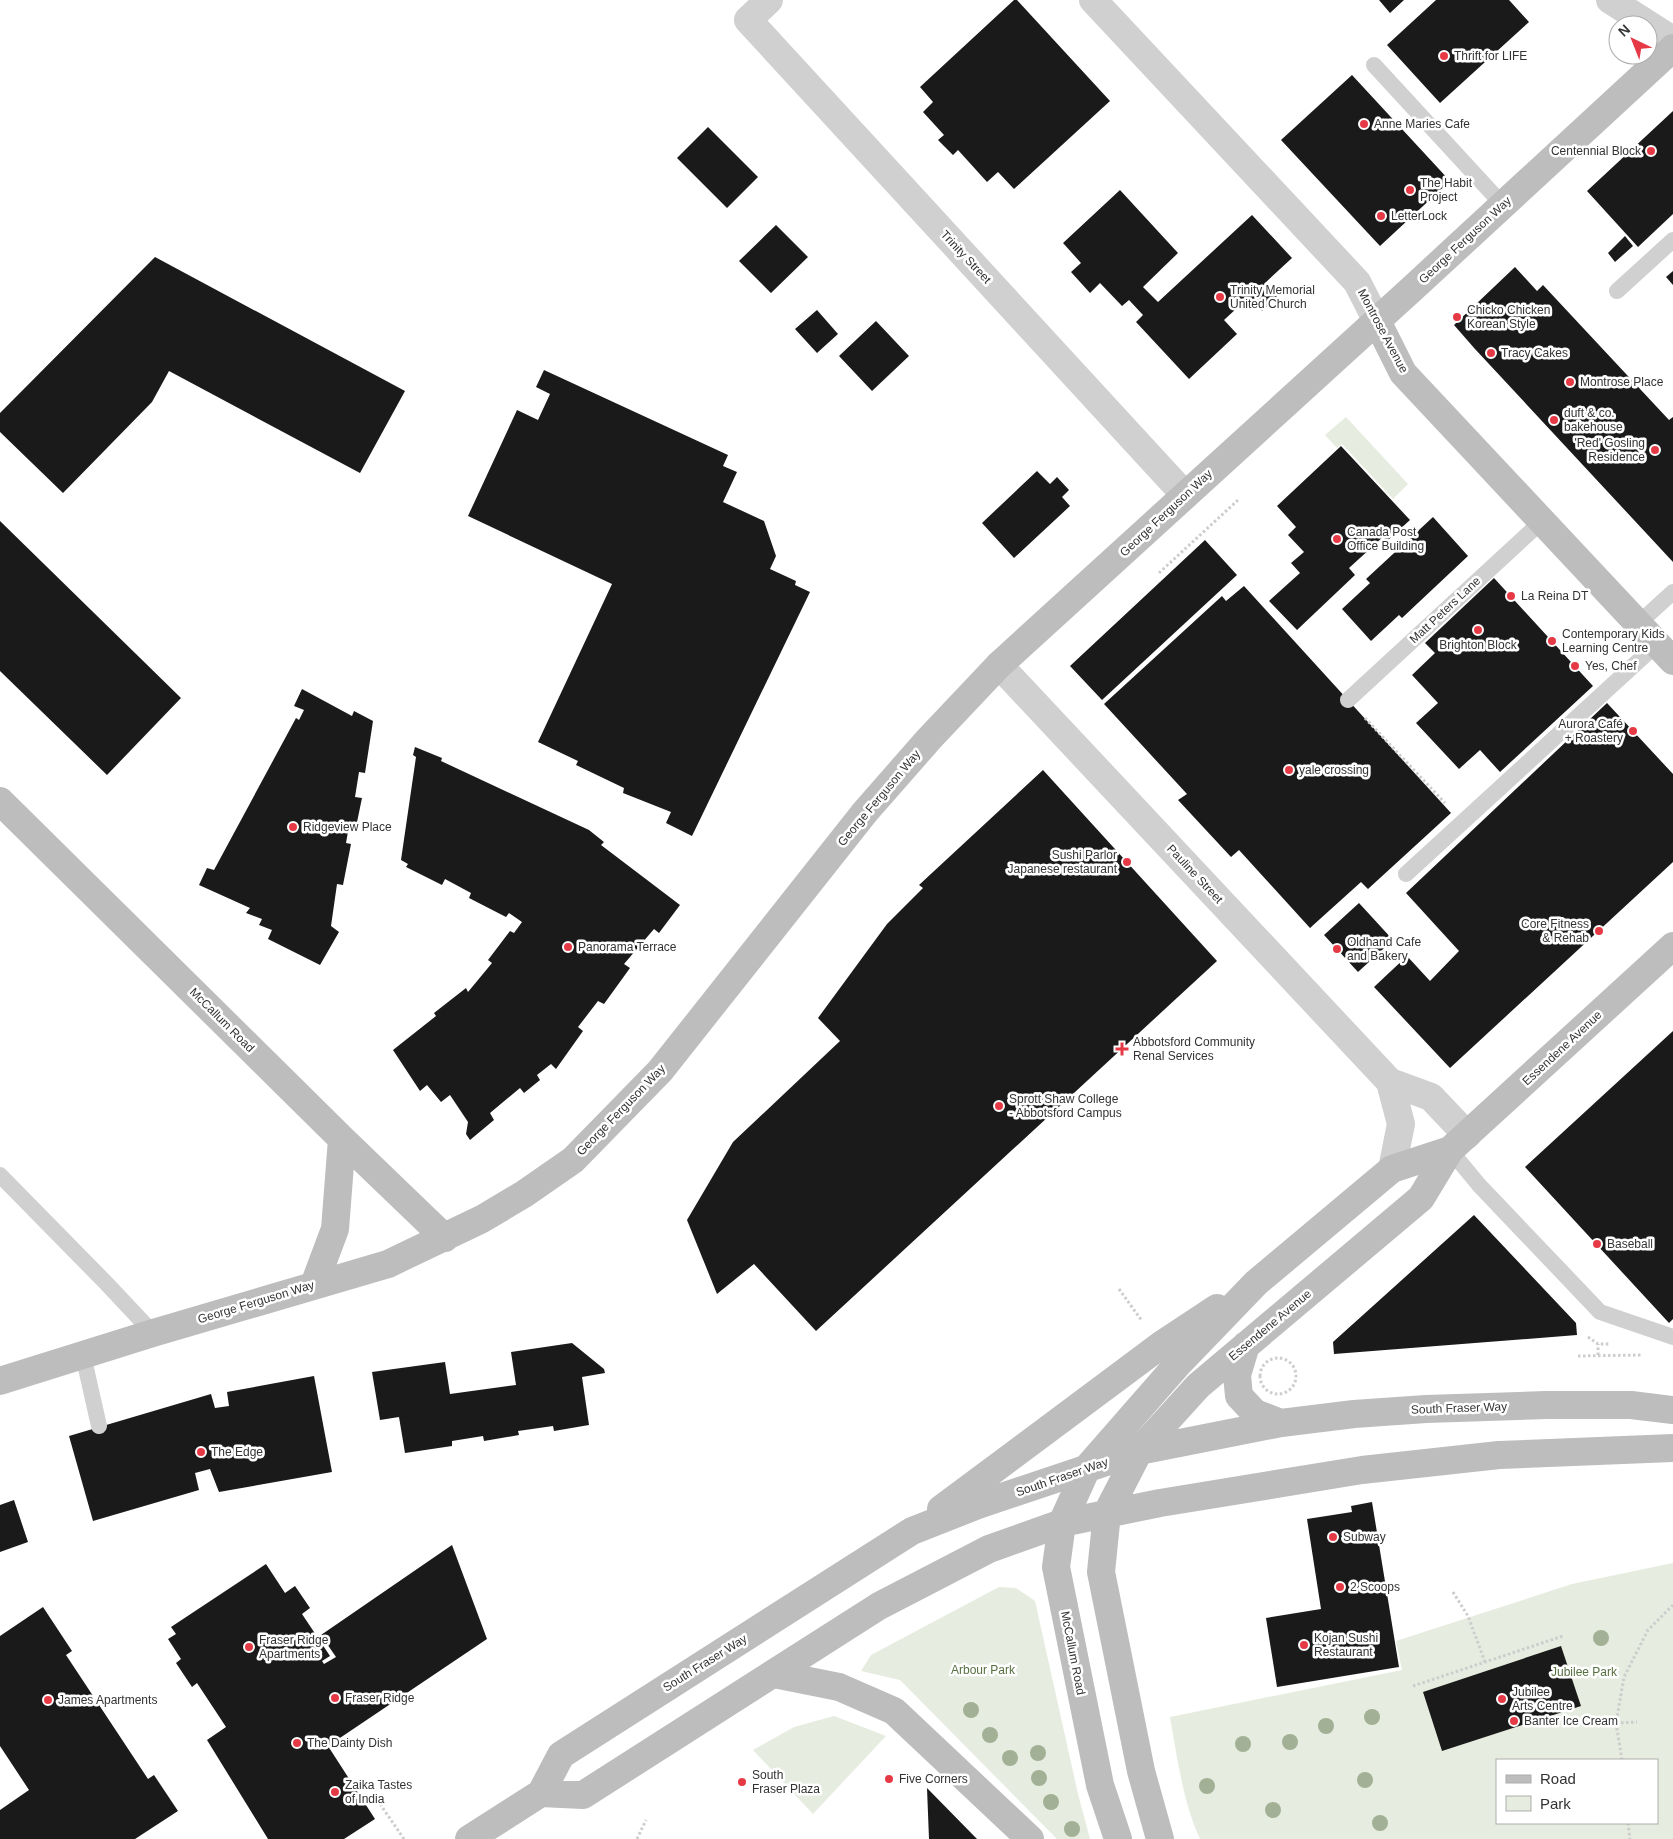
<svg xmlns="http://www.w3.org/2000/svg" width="1673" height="1839" font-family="Helvetica,sans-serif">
	<rect width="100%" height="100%" fill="#fff"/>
	<!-- green -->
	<path fill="#e6ecdf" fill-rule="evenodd" d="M1346,417L1408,484L1393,499L1342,444L1337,448L1325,435Z
		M1673,1563V1839H1200C1183,1802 1177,1757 1170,1717L1402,1670L1396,1641L1572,1584ZM1497,1760H1657V1823H1497Z
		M999,1587L1016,1588L1035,1601L1078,1794L1090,1839H1057L900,1680L861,1671L871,1655Z
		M834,1716L886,1736L813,1814L753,1750L794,1727Z"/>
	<!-- building -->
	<path fill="#1a1a1a" d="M1014,0H1017L1110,101L1014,189L998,172L987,182L958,150L953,155L938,140L944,135L923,112L933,102L920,87Z
		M1379,0H1404L1390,13Z
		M1436,0H1509L1529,22L1440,103L1387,45Z
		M1352,75L1450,181L1380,246L1281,140Z
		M1673,111V214L1638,247L1587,191Z
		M708,127L758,177L727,208L677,158Z
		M1120,190L1178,253L1143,287L1158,302L1252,215L1292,258L1265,283L1277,297L1262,311L1249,297L1224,320L1237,334L1189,379L1136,322L1143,315L1129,300L1122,306L1100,283L1090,293L1071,272L1081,263L1063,243Z
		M776,225L808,257L771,293L739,261Z
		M1625,236L1633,246L1615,262L1608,253Z
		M155,257L405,391L360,473L169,371L152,402L63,493L0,432V413Z
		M1515,267L1537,291L1543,285L1669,420L1673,417V562L1475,349L1454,325Z
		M1673,271V285L1666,277Z
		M817,310L838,334L817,353L795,329Z
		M876,321L909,356L872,391L839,356Z
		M544,370L728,455L723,466L737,472L723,502L764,521L776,556L770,569L796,581L795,585L810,592L692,836L666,823L671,812L623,793L624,788L576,765L578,761L538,742L612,584L468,516L517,410L538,420L550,394L536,387Z
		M1341,446L1410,520L1387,541L1383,537L1349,568L1355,575L1297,630L1269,601L1300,573L1291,563L1304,552L1288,535L1296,527L1277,506Z
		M1037,471L1050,484L1057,477L1069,490L1062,497L1070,506L1014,558L982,523Z
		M1433,517L1468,556L1402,618L1399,615L1371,641L1342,609L1370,583L1366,579Z
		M0,521L181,698L107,775L0,671Z
		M1205,540L1237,575L1102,700L1070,666Z
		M1494,578L1593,686L1500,772L1480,750L1459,769L1416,723L1438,703L1412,675L1435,653L1425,643Z
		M1244,586L1451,813L1368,889L1361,882L1310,928L1239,850L1231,857L1178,800L1187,794L1104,704L1222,596L1226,601Z
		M302,689L352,716L354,711L373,721L365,773L359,772L355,797L362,798L356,827L349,826L346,843L351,844L343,885L337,884L331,926L339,932L320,965L268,939L272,930L259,925L262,919L246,913L250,908L199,885L207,868L214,870L296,718L299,720L304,710L294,706Z
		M1607,703L1673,774V862L1450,1068L1374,987L1407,956L1430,981L1459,951L1406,893Z
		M415,747L442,758L441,761L589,830L604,842L601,845L680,905L659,933L654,929L624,964L630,968L604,1004L598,1001L578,1027L583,1031L556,1069L551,1064L537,1075L540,1080L524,1093L520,1088L490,1113L494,1120L470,1140L466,1134L468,1122L450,1095L441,1102L427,1085L420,1091L393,1050L436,1016L434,1013L466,988L468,992L492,963L488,960L510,931L514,933L522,922L509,913L506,917L469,898L471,893L445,879L442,885L406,867L408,864L401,860L416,757L413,755Z
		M1043,770L1217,961L816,1331L754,1264L717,1294L687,1220L733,1142L840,1041L818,1018L887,924L923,888L919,885Z
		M1359,903L1393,940L1358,972L1324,935Z
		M1673,1031V1319L1669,1323L1525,1167Z
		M1474,1215L1576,1323L1577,1335L1334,1354L1333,1342Z
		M572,1343L604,1369L605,1373L582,1377L589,1425L554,1431L553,1426L518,1431L519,1435L484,1441L483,1436L452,1441V1446L405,1453L399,1417L380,1420L372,1372L445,1362L450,1394L516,1385L511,1352Z
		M314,1376L332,1472L219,1492L210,1469L195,1473L199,1490L93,1521L69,1436L211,1394L215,1408L229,1406L227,1392Z
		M14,1500L28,1542L0,1552V1505Z
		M1372,1502L1399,1667L1277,1687L1266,1618L1321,1609L1307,1519L1352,1512L1351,1506Z
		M452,1545L487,1639L328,1746L375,1819L344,1839H268L207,1740L226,1727L197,1683L192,1687L176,1663L181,1659L168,1639L176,1634L171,1627L266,1564L285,1593L295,1586L310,1608L302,1614L330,1656L322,1661L324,1664L336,1657L321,1635Z
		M43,1607L72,1651L66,1655L148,1779L154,1775L178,1811L135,1839H0V1810L29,1790L0,1746V1636Z
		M1561,1646L1581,1706L1442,1751L1423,1692Z
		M927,1788L977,1839H929Z"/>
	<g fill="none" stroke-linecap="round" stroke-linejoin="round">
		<!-- path -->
		<path stroke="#cdcdcd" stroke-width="3" stroke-dasharray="2.5 2.5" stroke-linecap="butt" d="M1159,573L1238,500
			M1365,718L1445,803
			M1119,1289L1142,1321
			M1588,1337L1598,1344H1610
			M1598,1355V1344
			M1578,1356L1642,1355
			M1260 1376a18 18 0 1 1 36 0a18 18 0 1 1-36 0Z
			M1453,1592L1468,1616L1485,1662
			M1413,1686L1563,1636
			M1616,1723L1637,1722
			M1622,1760L1616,1723L1624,1677L1648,1630L1673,1605
			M380,1804L404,1839
			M1628,1823L1630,1839
			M637,1839L646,1820"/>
		<!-- lane -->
		<path stroke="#d0d0d0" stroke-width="16" d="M1374,65L1503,205
			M1617,291L1673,240
			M1638,624L1673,592
			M1348,700L1542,521
			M1406,874L1657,644
			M1450,1150L1479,1185L1600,1312L1673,1337
			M0,1175L107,1284L153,1333
			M83,1355L99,1426"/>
		<!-- street -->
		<path stroke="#d0d0d0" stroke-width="28" d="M769,0L748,20L1185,495
			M1093,0L1357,282L1377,321
			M1610,0L1673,40
			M999,665L1390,1082L1431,1097L1467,1135
			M1390,1082L1401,1124L1392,1169"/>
		<!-- secondary -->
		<path stroke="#bdbdbd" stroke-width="28" d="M1377,321L1403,373L1673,661
			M0,801L342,1139L445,1238
			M314,1285L335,1229L342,1139
			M1246,1345L1237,1375L1239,1396L1255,1413L1281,1423
			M0,1381L153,1333L388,1264L482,1219L524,1194L573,1160L660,1071L865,812L929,739L999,665L1414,287L1673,48
			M941,1509L1161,1345L1217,1308
			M774,1674L839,1687L894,1711L1030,1839
			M541,1793L583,1795L879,1606L989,1549L1062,1523L1160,1503L1362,1470L1499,1455L1673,1448
			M469,1839L541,1793L561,1755L912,1531L978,1505L1139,1451L1281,1423L1354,1414L1426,1409L1546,1405H1631L1673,1410
			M1118,1839L1100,1785L1056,1567L1062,1523L1087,1468L1178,1364L1256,1283L1392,1169L1450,1150
			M1160,1839L1141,1771L1101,1572L1107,1513L1139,1451L1198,1386L1421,1198L1450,1150L1673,946"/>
	</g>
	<!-- trees -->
	<g fill="#a2b095">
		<circle cx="1601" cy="1638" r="8"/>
		<circle cx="971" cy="1710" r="8"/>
		<circle cx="1372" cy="1717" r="8"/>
		<circle cx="1326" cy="1726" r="8"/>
		<circle cx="990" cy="1735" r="8"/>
		<circle cx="1290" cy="1742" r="8"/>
		<circle cx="1243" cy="1744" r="8"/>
		<circle cx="1038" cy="1753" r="8"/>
		<circle cx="1010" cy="1758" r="8"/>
		<circle cx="1039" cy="1778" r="8"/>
		<circle cx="1365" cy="1780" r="8"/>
		<circle cx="1207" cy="1786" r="8"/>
		<circle cx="1051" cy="1802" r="8"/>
		<circle cx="1273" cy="1810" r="8"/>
		<circle cx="1380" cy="1823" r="8"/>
		<circle cx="1072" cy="1829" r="8"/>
	</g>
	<!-- markers -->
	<g fill="#e63946" stroke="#fff" stroke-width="2">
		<circle cx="1444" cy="56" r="5"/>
		<circle cx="1364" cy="124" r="5"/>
		<circle cx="1651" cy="151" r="5"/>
		<circle cx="1410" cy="190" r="5"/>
		<circle cx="1381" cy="216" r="5"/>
		<circle cx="1220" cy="297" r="5"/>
		<circle cx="1457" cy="317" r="5"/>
		<circle cx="1491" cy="353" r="5"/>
		<circle cx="1570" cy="382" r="5"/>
		<circle cx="1554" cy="420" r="5"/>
		<circle cx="1655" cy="450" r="5"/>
		<circle cx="1337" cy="539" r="5"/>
		<circle cx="1511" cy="596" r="5"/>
		<circle cx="1478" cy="630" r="5"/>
		<circle cx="1552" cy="641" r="5"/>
		<circle cx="1575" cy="666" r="5"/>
		<circle cx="1633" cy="731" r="5"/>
		<circle cx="1289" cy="770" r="5"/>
		<circle cx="293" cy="827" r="5"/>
		<circle cx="1127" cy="862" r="5"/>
		<circle cx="1599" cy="931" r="5"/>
		<circle cx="568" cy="947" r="5"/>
		<circle cx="1337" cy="949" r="5"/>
		<path d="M1119.5 1041.5h5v5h5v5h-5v5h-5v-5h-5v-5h5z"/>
		<circle cx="999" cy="1106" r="5"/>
		<circle cx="1597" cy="1244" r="5"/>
		<circle cx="201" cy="1452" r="5"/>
		<circle cx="1333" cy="1537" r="5"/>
		<circle cx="1340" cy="1587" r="5"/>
		<circle cx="1304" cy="1645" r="5"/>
		<circle cx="249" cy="1647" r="5"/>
		<circle cx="335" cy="1698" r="5"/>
		<circle cx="1502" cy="1699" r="5"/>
		<circle cx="48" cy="1700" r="5"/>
		<circle cx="1514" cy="1721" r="5"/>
		<circle cx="297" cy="1743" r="5"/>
		<circle cx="889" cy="1779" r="5"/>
		<circle cx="742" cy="1782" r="5"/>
		<circle cx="335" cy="1792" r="5"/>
	</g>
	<g text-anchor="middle" stroke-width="5" stroke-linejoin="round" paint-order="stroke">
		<!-- poi labels -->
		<g font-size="12" fill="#333" stroke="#fff" text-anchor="start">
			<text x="1454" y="60">Thrift for LIFE</text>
			<text x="1374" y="128">Anne Maries Cafe</text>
			<text x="1641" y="155" text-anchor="end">Centennial Block</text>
			<text x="1420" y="187">The Habit<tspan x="1420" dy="14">Project</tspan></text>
			<text x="1391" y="220">LetterLock</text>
			<text x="1230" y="294">Trinity Memorial<tspan x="1230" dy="14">United Church</tspan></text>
			<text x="1467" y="314">Chicko Chicken<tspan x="1467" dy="14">Korean Style</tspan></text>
			<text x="1501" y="357">Tracy Cakes</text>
			<text x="1580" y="386">Montrose Place</text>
			<text x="1564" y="417">duft &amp; co.<tspan x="1564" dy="14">bakehouse</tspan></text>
			<text x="1645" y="447" text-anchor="end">'Red' Gosling<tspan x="1645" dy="14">Residence</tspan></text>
			<text x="1347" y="536">Canada Post<tspan x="1347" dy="14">Office Building</tspan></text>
			<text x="1521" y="600">La Reina DT</text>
			<text x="1562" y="638">Contemporary Kids<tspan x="1562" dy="14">Learning Centre</tspan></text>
			<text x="1478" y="649" text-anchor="middle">Brighton Block</text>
			<text x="1585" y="670">Yes, Chef</text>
			<text x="1623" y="728" text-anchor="end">Aurora Café<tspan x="1623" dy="14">+ Roastery</tspan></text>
			<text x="1299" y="774">yale crossing</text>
			<text x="303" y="831">Ridgeview Place</text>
			<text x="1117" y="859" text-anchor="end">Sushi Parlor<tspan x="1117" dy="14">Japanese restaurant</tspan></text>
			<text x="1589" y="928" text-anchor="end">Core Fitness<tspan x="1589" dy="14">&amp; Rehab</tspan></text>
			<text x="1347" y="946">Oldhand Cafe<tspan x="1347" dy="14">and Bakery</tspan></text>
			<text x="578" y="951">Panorama Terrace</text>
			<text x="1133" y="1046">Abbotsford Community<tspan x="1133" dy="14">Renal Services</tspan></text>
			<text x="1009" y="1103">Sprott Shaw College<tspan x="1009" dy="14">- Abbotsford Campus</tspan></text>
			<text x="1607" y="1248">Baseball</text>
			<text x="211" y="1456">The Edge</text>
			<text x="1343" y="1541">Subway</text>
			<text x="1350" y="1591">2 Scoops</text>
			<text x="1314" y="1642">Kojan Sushi<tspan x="1314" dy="14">Restaurant</tspan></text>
			<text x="259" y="1644">Fraser Ridge<tspan x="259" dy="14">Apartments</tspan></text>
			<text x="1512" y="1696">Jubilee<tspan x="1512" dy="14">Arts Centre</tspan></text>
			<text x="345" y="1702">Fraser Ridge</text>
			<text x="58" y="1704">James Apartments</text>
			<text x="1524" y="1725">Banter Ice Cream</text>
			<text x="307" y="1747">The Dainty Dish</text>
			<text x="752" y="1779">South<tspan x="752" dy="14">Fraser Plaza</tspan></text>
			<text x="899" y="1783">Five Corners</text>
			<text x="345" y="1789">Zaika Tastes<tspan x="345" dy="14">of India</tspan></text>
		</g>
		<!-- street labels -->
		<g font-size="12" fill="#333" stroke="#fff">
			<text transform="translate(1465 240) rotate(-43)" y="4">George Ferguson Way</text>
			<text transform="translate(966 257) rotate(47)" y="4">Trinity Street</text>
			<text transform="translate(1383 331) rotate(62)" y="4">Montrose Avenue</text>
			<text transform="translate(1166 513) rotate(-43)" y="4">George Ferguson Way</text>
			<text transform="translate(1445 610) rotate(-43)" y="4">Matt Peters Lane</text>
			<text transform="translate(879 798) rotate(-50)" y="4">George Ferguson Way</text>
			<text transform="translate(1195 874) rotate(47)" y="4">Pauline Street</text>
			<text transform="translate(222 1020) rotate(45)" y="4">McCallum Road</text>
			<text transform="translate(1562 1048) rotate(-43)" y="4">Essendene Avenue</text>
			<text transform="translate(621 1110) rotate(-46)" y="4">George Ferguson Way</text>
			<text transform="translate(256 1302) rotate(-17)" y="4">George Ferguson Way</text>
			<text transform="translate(1270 1325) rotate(-40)" y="4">Essendene Avenue</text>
			<text transform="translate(1459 1408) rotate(-2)" y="4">South Fraser Way</text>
			<text transform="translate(1062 1477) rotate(-19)" y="4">South Fraser Way</text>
			<text transform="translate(1073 1653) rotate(79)" y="4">McCallum Road</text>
			<text transform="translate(705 1663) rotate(-32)" y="4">South Fraser Way</text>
		</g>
		<!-- park labels -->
		<g font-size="12" fill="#56703f" stroke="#fff">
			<text x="983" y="1674">Arbour Park</text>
			<text x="1584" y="1676">Jubilee Park</text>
		</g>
	</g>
	<!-- legend -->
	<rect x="1496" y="1759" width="162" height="65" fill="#ffffff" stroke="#adadad"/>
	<rect x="1506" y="1775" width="25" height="8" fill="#bdbdbd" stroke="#adadad"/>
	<text x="1540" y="1784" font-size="15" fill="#333333">Road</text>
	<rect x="1506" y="1796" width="25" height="15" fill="#e6ecdf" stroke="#adadad"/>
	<text x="1540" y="1809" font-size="15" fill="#333333">Park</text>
	<!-- north arrow -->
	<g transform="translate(1633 40) rotate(317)"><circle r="24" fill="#ffffff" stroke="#adadad"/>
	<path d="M0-4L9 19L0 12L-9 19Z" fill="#e63946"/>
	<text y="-8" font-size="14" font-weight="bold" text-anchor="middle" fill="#333333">N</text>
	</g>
</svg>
